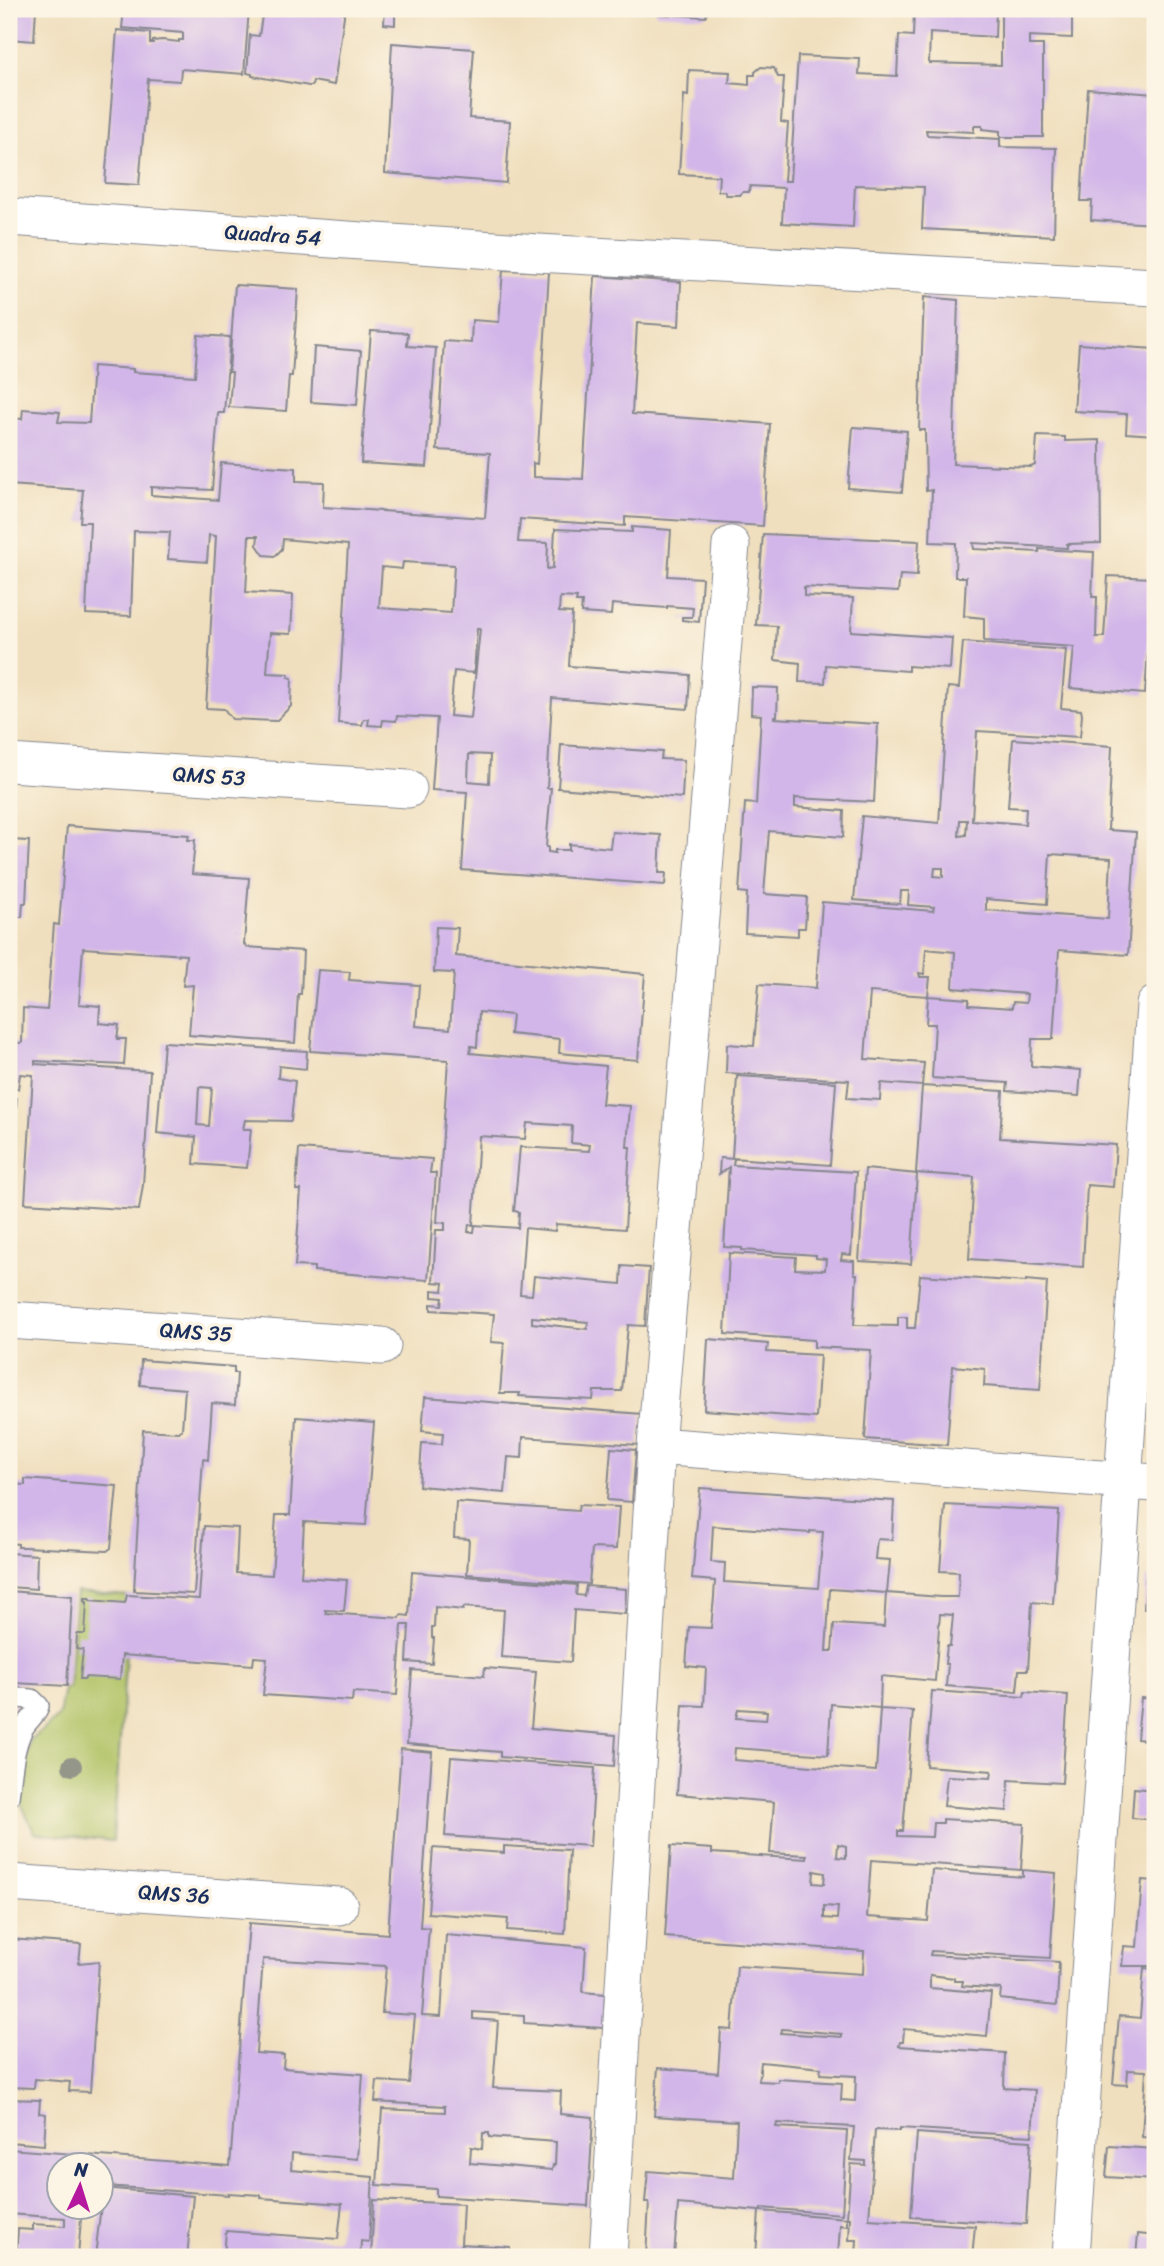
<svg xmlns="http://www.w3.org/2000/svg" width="1164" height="2266" font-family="Sriracha,sans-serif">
	<rect width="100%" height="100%" fill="#fcf5e5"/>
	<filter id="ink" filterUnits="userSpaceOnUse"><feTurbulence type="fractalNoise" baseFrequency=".0143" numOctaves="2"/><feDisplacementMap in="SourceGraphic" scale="14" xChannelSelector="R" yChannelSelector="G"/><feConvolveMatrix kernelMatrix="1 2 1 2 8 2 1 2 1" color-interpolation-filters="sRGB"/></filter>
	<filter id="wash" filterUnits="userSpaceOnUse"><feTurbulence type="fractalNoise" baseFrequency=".00686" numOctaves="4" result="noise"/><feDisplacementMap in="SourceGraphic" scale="28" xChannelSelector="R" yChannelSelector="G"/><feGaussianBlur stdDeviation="1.57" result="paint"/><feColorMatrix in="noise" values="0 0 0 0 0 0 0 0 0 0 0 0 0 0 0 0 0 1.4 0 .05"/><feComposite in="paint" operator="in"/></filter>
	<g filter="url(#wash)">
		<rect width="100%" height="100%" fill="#f0dfbe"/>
		<!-- green -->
		<path fill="#b1c366" stroke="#667962" stroke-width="2" d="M76,1592L130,1596L113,1841L35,1833L17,1795L31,1740L59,1716L64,1688H69Z"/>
		<g id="blocks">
			<!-- building -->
			<path fill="#d2b6e9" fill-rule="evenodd" d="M9,9H36L34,41L9,39Z
				M124,9H249L244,74L181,69L180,81L148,79L139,185L105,183L117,30L150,33V43H153V41L162,40L179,42V40H183V33L122,28Z
				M263,9H345L334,85L313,81L312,86H309L252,76V74L247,73L250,35L259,36Z
				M385,9H406V12L395,11V25L384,24Z
				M656,9H707L706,17L656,14Z
				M932,9H996L995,37L930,33L929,63L1001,65V9H1072V38L1029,36V45H1043V137H1000V131L982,129V126H974V132L926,130L927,135L1000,139V147L1056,148L1054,236L922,229L924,187L855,185L853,227L782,223L784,188L750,186L749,192H743L740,195H726L724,191H718L719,176L679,174L684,95L688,96L689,70L730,72L729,83L749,85V75H755V72L761,67L774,68L778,77H784L781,122L788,123L784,181H790L798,56L860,59L859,74L897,76L899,35L913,36L914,12L931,14Z
				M392,43L474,49L469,118L510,121L506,183L385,173Z
				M1088,89L1155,94V224L1091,220L1092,201H1081Z
				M503,270L549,272L537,464L533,463V477L583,479L595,276L681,282L679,326L637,323L632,414L770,424L763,526L625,517V526L520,519L518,542L548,543L547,569L553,568L555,529L632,532V527L671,530L668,576L702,578L699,622L682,620V617H692L693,608L667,606V608L612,604L611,615L581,613L582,602H576L577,598L560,597L559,612L572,613L569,666L690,675L688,709L552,698L547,788H551L546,847H548V852L555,853V850H569V844L610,848L612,832L661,835L659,873H666L665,885L462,870L467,792L432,790L437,718L397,716L396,721L383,720L382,726L368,725L369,719H364L362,725L338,723L348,545L283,539L282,549L275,556L264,555L257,545L258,536H249L246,592L293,595L291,634L270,633L267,673L289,674L288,677L292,678L291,706L276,721L232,719L224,709L206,708L216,536L209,535L207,562L168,559L170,532L134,531L131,616L86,614L90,522H80L83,490L9,485V418L22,419L23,409L60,412L58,422L89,423L93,366L133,369V372L195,376L198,335L230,337L224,413H218L212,490L151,487V495L218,500L221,463L296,468V481L324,482L323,507L485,518L490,453L437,450L444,341L471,343L472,320L499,322ZM403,562L454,565L451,613L379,608L382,567L402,569ZM477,629H480L471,718L450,716L454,671L474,673ZM469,754L490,755L489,783L468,781Z
				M235,285L298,289L292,376H289L286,411L229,407L232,372H229Z
				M924,297L958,300L953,464L1031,467L1035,465L1037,436L1065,437V441L1100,440L1101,543L1067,544V548L973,543L974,549L1039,552V549L1094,552L1092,597H1097L1096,637H1104L1108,576L1153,578L1145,694L1070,688L1074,647L984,641V618L964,616L966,577H955L956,543L930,542L932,490L926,491L925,430H919Z
				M371,331L408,333L407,346L436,348L427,467L361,463Z
				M1079,344L1155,349V435L1126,433L1127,414L1074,411Z
				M314,347L361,351L357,405L311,402Z
				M853,427L907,431L902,492L848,488Z
				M763,534L919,541L917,576L900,575L898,592L804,587V596L853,598L851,631L952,638L950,669L908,666V671L826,665L825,683L799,682L800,663L775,660L777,626L756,625Z
				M963,642L1066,650L1061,708L1081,710L1082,715L1080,737L977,731L972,820L1025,824L1026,808L1008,807L1013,739L1112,746L1108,830L1136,832L1128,955L1059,950L1053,1039H1032L1031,1066L1081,1070L1079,1096L1007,1091L1008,1083L932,1078L935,1024H926L928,996L969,999V1005L1012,1008L1013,1002L1026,1003L1027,994L953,988L955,952L926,949L924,974L919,973L920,977H930L928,996L870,992L865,1059L924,1063L922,1086L881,1083L880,1100L847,1098L849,1080L726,1073L727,1044L754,1046L759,984L816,988L822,902L933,911L934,907L908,905L909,891H901L900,904L854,900L862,816L939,823L948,687L959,688ZM960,820H967L966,835L959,836ZM1050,854L1111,858L1108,919L986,910V899L1047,904ZM935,868H943V877L934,876Z
				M752,687L778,688L777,716H774V718L878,724L874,802L795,798V807L844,811L843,837L769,831L764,894L807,897L805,928H798V936L745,933L747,893L739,892L745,803L756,804L761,715L751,714Z
				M561,745L662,752L661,759L684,760L682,798L558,788Z
				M67,826L189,835L188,840H195L192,874L249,878L244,944L247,947L303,951L301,994H298L295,1043L189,1035L193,985L183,986L186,955L83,948L79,1004L100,1006L99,1023L119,1025L117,1039H126L124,1065L35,1061V1064L150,1071L143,1185L139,1210L25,1203L33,1075L20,1074L18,1089H9V1042L22,1043L23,1008L47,1010L54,924L59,925Z
				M9,840L29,841L26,903H23L22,917H9Z
				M436,927L458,928L456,956L645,974L638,1060L559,1053L560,1039L510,1034L512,1015L479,1012L477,1047L471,1046L470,1053L606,1066L602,1104L630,1106L627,1147H630L625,1229L556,1224L555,1231L525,1228L520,1294L532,1295L534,1276L621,1284L622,1266L649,1268L645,1326L628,1325L622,1391H594L593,1400L519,1396L520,1393H500L504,1343L491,1342L494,1314L431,1310V1304L442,1305L443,1298L432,1297V1290L443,1291L444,1283L433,1282L436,1230H445V1223L437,1222L448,1060L310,1051L318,970L350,972L349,980L419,985L416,1026L450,1029L454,973L434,972ZM527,1123L572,1126L571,1143L590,1145L589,1151L520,1147L514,1211L519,1212L518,1228L475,1225L474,1232H468L469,1224L473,1225L479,1136L525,1139ZM532,1317L588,1322L587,1329L532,1323Z
				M164,1042L307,1051L306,1069L279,1066L278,1078L295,1081L291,1121L245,1120L243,1129H251L247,1168L194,1164L196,1137L157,1133ZM199,1087L212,1088L209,1126L197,1125Z
				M737,1076L836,1082L830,1165L732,1158Z
				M922,1086L1003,1091L1000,1138L1116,1145L1113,1187L1087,1185L1083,1267L969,1259L974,1177L916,1173Z
				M9,1097L17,1098L13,1143L9,1142Z
				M299,1149L432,1159L430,1173H436L428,1280L314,1271V1267L295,1266L301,1190H296Z
				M720,1158L734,1159L733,1165L856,1172L851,1255L842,1254L841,1260L854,1261V1274H857L854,1325L898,1326V1317H907V1328H915L920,1275L1026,1282V1280L1047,1282L1040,1390L984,1386L985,1369L953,1366L947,1445L865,1439L871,1350L814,1347V1340L725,1334L729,1253L796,1257L795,1269L825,1270L826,1259L816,1258V1255L742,1250V1248L724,1247L729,1167L719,1174Z
				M865,1169L917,1174L911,1264L859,1261Z
				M708,1339L768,1344L767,1352L820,1355L816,1418L704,1410Z
				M141,1360L234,1367V1373H237L235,1405L212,1403L208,1460L203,1459L194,1594L134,1591L143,1430L178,1432L182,1429L185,1389L140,1385Z
				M425,1397L642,1414L639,1445L523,1437L522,1458L508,1457L505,1493L419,1486L422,1443L442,1444L443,1433L422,1431Z
				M296,1417L374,1423L366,1525L304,1522L301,1577L347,1580L344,1611L325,1610L326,1613L400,1618L401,1615L409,1616L412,1572L577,1585L576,1595L584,1596L586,1586L626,1589L625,1614L574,1610L571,1662L501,1657L504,1610L464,1607L463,1610L435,1607L434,1627H432V1638H434L432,1664L407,1662L409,1625H402L397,1695L353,1692L352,1701L263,1695L267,1658L254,1657L253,1665L122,1655L120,1679L85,1677V1679H80L83,1650L76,1649L77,1634H85L87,1602H85V1598H90V1600L125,1603L127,1595L199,1599L204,1526L238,1528L236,1573L272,1575L276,1515H290Z
				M611,1448L636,1450L632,1502L607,1500Z
				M25,1479L117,1486L111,1548L107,1551L24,1547H18V1544L9,1543V1484L25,1485Z
				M700,1488L894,1501L892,1540L877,1539L875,1559L890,1560L887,1593L941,1597H958L959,1572L940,1571L945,1505L1059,1511L1053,1604L1032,1602L1028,1670H1019L1017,1692L946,1686L948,1664H945L947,1646H950L953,1615L940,1614L935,1681L881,1676L880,1708L831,1704L828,1755L735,1748L734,1760L876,1771L880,1709L913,1711L903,1831H898V1836L932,1837L933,1823H943V1819L1024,1824L1021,1870L871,1860L867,1917L928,1921L932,1870L1023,1877V1870L1056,1873L1050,1958L931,1951L930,1955L1059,1962L1057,2005L1000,1999L1001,1989L962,1986L963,1981H954V1978L930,1975V1988L991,1993L987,2036L904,2029L903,2042H900L899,2046L1005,2053L1004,2088L1035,2090L1032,2136L900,2128V2131L875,2130L869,2219L975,2226L972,2257H856L857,2240H849L850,2218H847L851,2164L865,2165V2161L851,2160L854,2127L777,2123L776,2127L847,2131L842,2214L761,2208V2211L847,2218V2226L840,2225L838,2257H756L759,2211L678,2204L674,2257H646L649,2202H645L648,2171L734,2178L737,2121L654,2116L658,2068L718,2073L721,2029L732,2030L737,1966L863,1974L864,1951L665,1937L671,1846L712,1849V1853L807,1859V1855L770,1853L774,1802L677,1794L683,1705L704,1706L706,1668L686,1666L689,1627L711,1628L714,1597L715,1581L692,1579ZM713,1526L810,1533V1531L823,1532L818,1588L724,1582L725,1563L711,1562ZM830,1589L886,1593L884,1627L834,1624L832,1651H826ZM738,1709L767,1711L766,1720L736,1718ZM838,1844L846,1846V1858L837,1857ZM814,1871L825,1873L824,1884L813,1883ZM824,1906L838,1907L837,1919L824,1918ZM782,2029L842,2034V2037L781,2033ZM761,2062L821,2068L820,2074L856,2076L855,2101L841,2100L842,2083L778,2079V2082L759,2081Z
				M456,1502L578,1511L579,1505L619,1507L616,1549L592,1548L589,1584L467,1574L469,1539L454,1538Z
				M9,1553L37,1555L36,1589L9,1587Z
				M1146,1578L1155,1579V1609H1144Z
				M9,1591L72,1596L67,1686L16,1683L14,1714H9Z
				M485,1668L536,1672L531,1728L616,1735L614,1766L500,1757V1752L407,1744L412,1670L484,1676Z
				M932,1691L1024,1697L1025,1692L1068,1695L1062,1783L1009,1780L1007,1811L944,1806L947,1776L991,1778L992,1771L926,1766Z
				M1141,1698L1155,1699V1741L1137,1739Z
				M401,1749L432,1752L420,1927L429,1928L422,2016L441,2017L446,1935L586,1947L583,1992L605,1994L603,2028L524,2023V2015L473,2012V2019L498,2021L493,2088L561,2091L560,2114L593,2117L588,2206L436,2196V2189L377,2185L382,2109L445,2112V2106L375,2102L377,2081L409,2083L415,2015L382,2013L386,1966L263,1959L256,2053L284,2055L283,2068L363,2074L357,2159L292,2153L291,2170L373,2177L369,2242L361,2241L360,2257H224L226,2231L338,2239L342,2204L261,2198V2195L228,2193V2195L106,2186L107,2168H102V2164H60V2206H82L78,2257H16L18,2229L33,2230V2224L65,2226V2218L9,2214V2149L230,2166L249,1923L388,1934ZM483,2133H489V2137L556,2142L555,2166L553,2165L552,2170L470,2163L471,2147L482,2149Z
				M451,1757L595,1768L590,1846L445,1836Z
				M1134,1788L1155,1790V1820L1132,1818Z
				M504,1846L569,1850L565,1934L507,1930L508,1919L428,1913L433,1848L504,1853Z
				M1142,1880L1155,1881V1966H1122L1124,1946L1137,1947Z
				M9,1939L81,1944L79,1963L99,1961L90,2092L69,2091L70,2082L35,2079L34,2088L9,2087Z
				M1144,1968L1155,1969V2138L1142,2137L1146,2071L1128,2070L1127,2085L1113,2084L1119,2016L1140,2018Z
				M9,2099L40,2100L39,2113L46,2114L44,2145L9,2142Z
				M917,2133L1031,2141L1026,2224L911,2217Z
				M1109,2146L1155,2149V2180L1106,2177Z
				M103,2188L193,2196L187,2257H95Z
				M374,2200L463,2204L461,2244L510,2247V2257H371Z
				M1138,2234L1155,2236V2257H1136Z"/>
		</g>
	</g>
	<g filter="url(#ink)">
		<use href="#blocks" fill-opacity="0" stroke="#86878e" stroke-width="2"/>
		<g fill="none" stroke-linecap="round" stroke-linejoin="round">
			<defs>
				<path id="service" d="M9,1797C12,1775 13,1749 23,1729C28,1720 36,1716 39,1706L32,1699L16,1698"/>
				<path id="minor" d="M9,217L538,253L1155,287
					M9,763L408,789
					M9,1320L382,1346
					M656,1446L1155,1483
					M9,1883L339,1906
					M608,2257L656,1446L731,545
					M1071,2257L1155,1005"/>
			</defs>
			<!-- service casing -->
			<use href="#service" stroke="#86878e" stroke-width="22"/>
			<!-- minor casing -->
			<use href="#minor" stroke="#86878e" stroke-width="39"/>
			<!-- service -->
			<use href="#service" stroke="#fff" stroke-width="19"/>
			<!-- minor -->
			<use href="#minor" stroke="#fff" stroke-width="37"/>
		</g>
		<!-- trees -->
		<circle fill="#94968a" cx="72" cy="1766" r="10"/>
	</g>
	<g text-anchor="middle" stroke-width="7" stroke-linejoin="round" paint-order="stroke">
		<!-- street labels -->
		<g font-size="21" fill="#1b2f5e" stroke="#fcf5e5">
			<text transform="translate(273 235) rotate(4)" y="7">Quadra 54</text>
			<text transform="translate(209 776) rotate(4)" y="7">QMS 53</text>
			<text transform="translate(196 1332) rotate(4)" y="7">QMS 35</text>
			<text transform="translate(174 1894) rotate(4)" y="7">QMS 36</text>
		</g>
	</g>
	<!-- margin -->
	<rect width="1164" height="2266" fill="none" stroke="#fcf5e5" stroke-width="35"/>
	<!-- north arrow -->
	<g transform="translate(80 2186) rotate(4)"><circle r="33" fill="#fcf5e5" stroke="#a2a6af" stroke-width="2"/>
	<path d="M0-5L12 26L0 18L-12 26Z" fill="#b5179e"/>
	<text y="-10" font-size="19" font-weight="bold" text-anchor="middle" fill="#1b2f5e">N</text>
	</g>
</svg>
